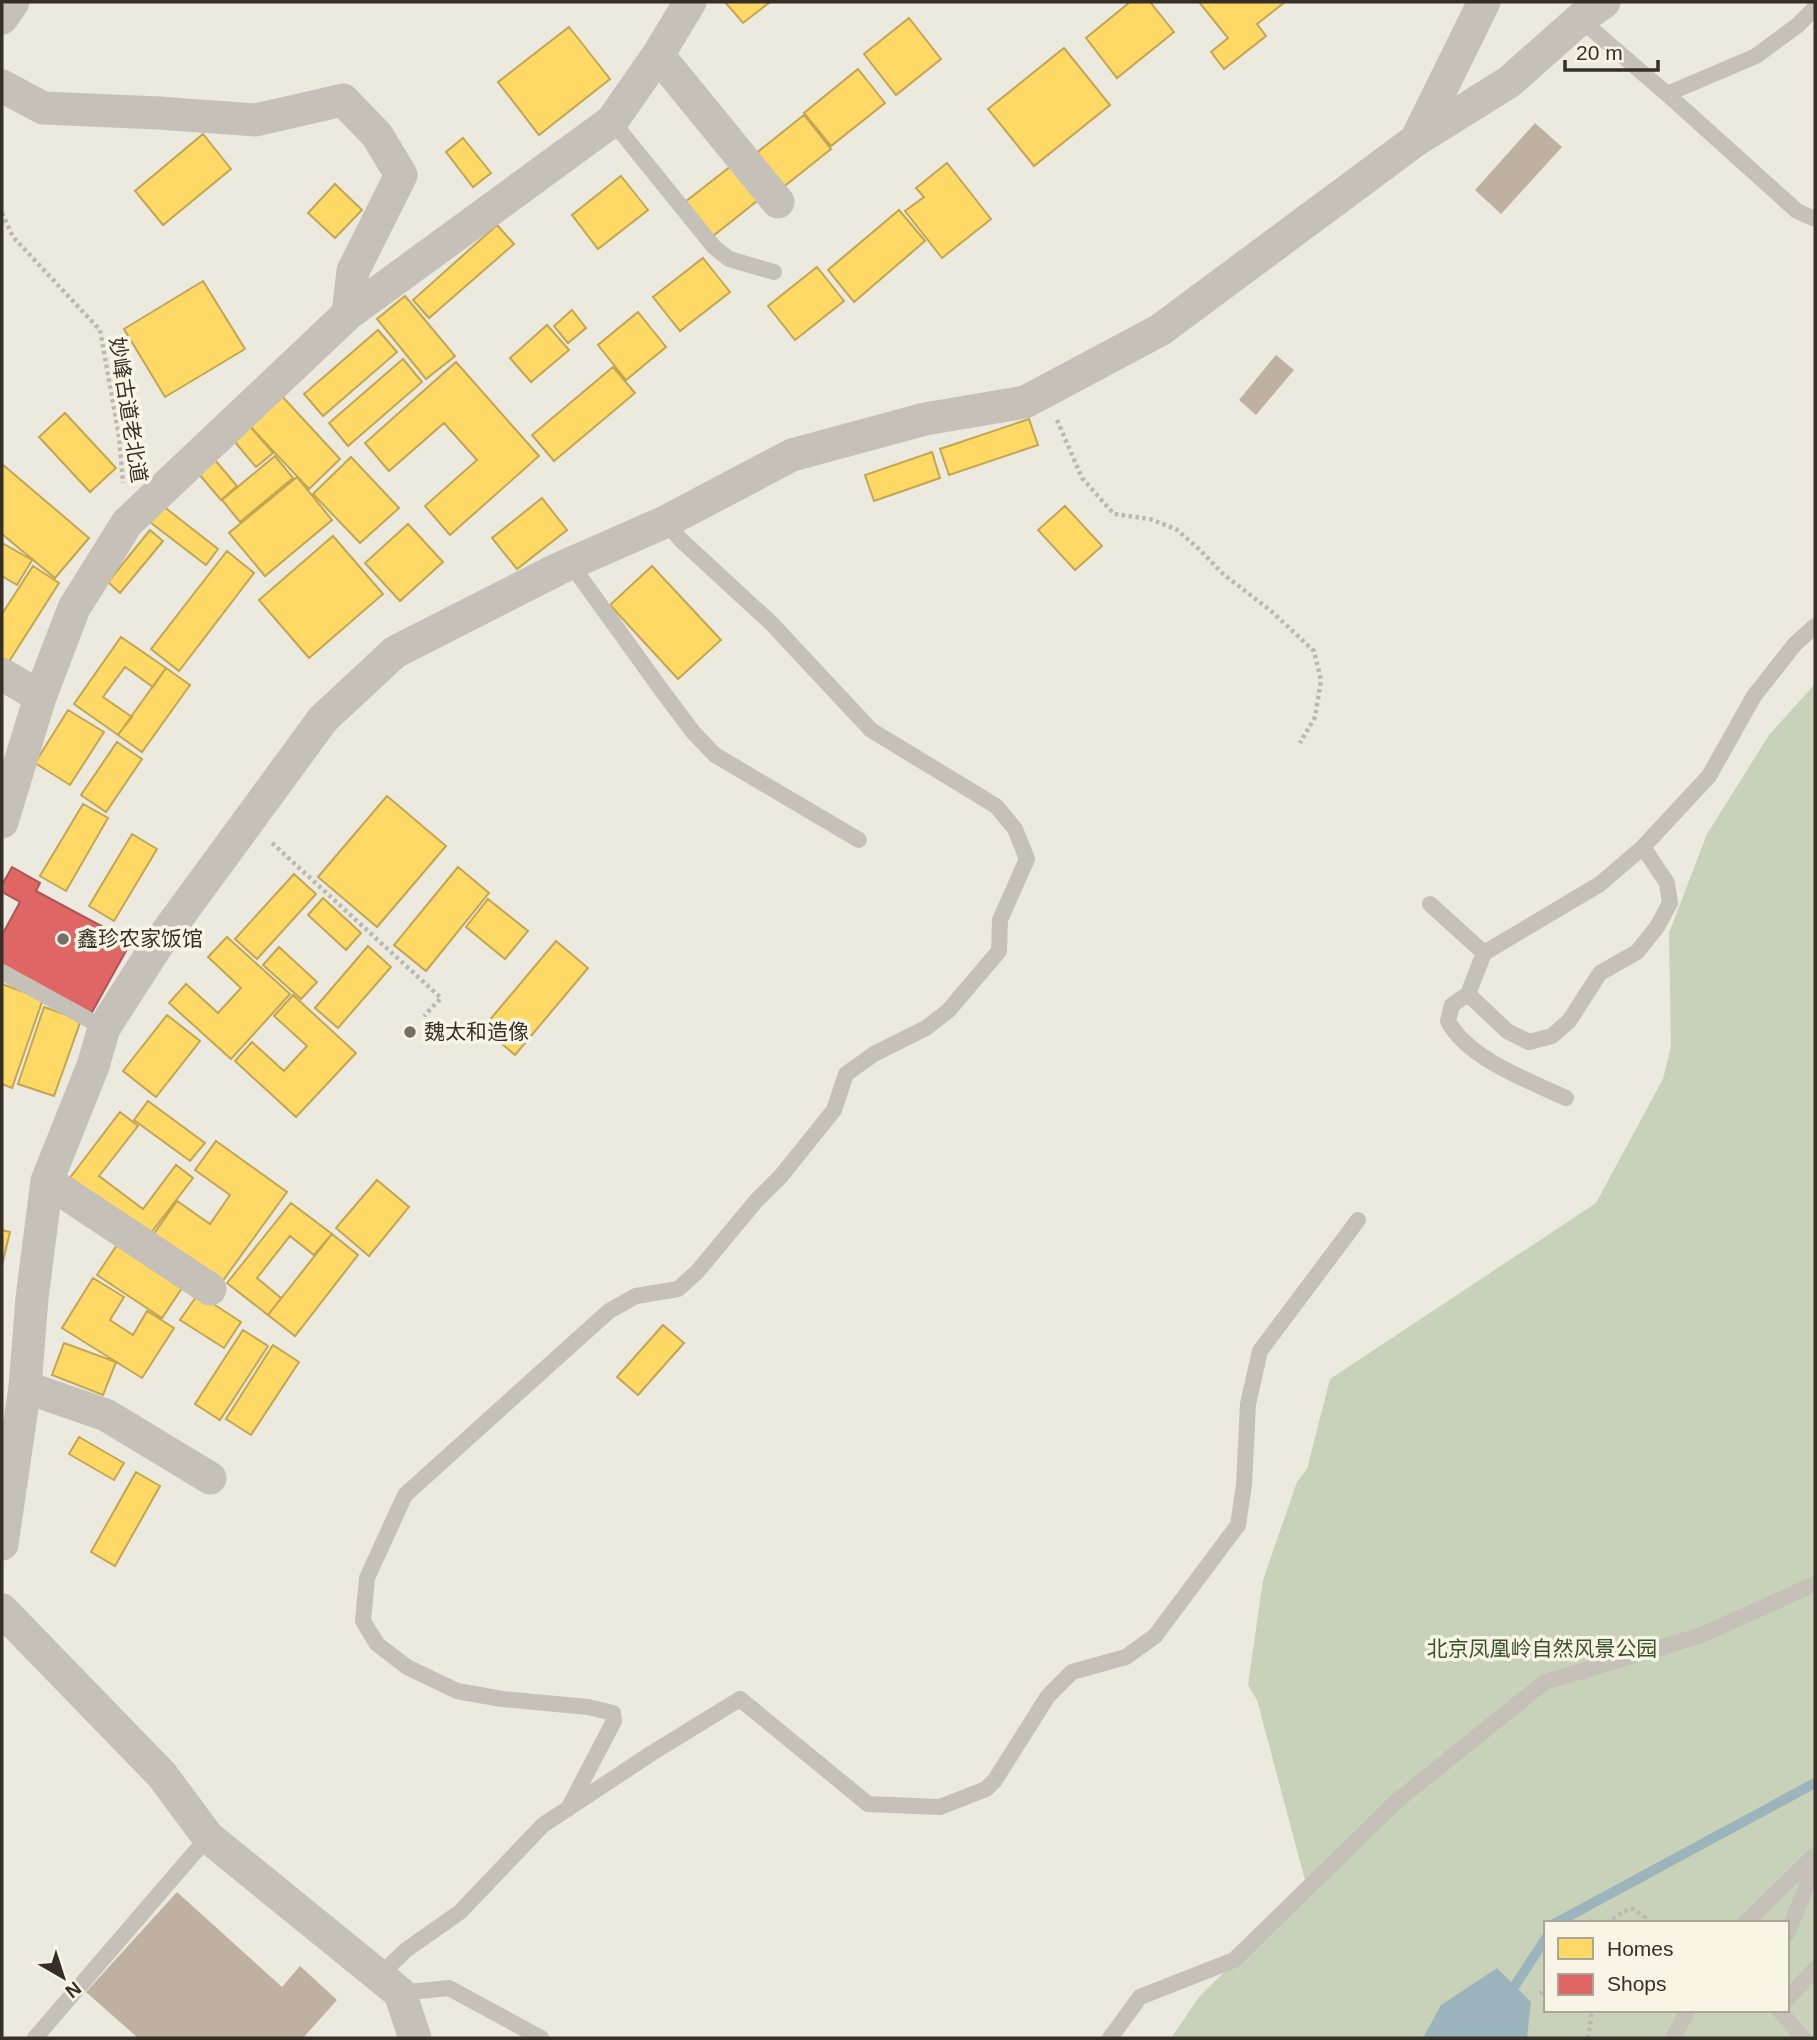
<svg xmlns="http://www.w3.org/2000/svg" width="1817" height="2040" font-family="Helvetica,'Noto Sans SC',sans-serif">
	<rect width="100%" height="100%" fill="#ece9df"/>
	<!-- green -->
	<path fill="#c8d2b9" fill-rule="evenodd" d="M1815,684V2038H1171L1199,1997L1288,1909L1306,1884L1257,1700L1248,1685L1263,1580L1297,1482L1307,1469L1330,1379L1596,1203L1663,1079L1671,1046L1669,933L1707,834L1769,735ZM1546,1923H1787V2010H1546Z"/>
	<!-- water -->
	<path fill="#9cb5bc" d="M1497,1968L1531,2002L1527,2038H1423L1441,2005Z"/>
	<!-- homes -->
	<path fill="#ffd966" stroke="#c2a653" stroke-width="2" d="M725,2H770L743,23Z
		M1130,2H1150L1174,32L1117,78L1086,38Z
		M1199,2H1285L1257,24L1266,36L1224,69L1211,52L1228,38Z
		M909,18L941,59L896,95L864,54Z
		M569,27L610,79L539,135L498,82Z
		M1064,48L1110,105L1034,166L988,109Z
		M858,69L885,103L831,146L804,113Z
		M804,115L831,149L777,192L750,158Z
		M203,134L231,169L163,225L135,191Z
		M463,138L491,173L473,187L446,152Z
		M735,163L762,197L713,236L685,202Z
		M947,163L991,219L942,258L905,211L924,197L916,188Z
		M621,176L648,210L598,249L572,215Z
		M335,184L362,210L335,238L308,213Z
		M899,210L925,241L854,302L828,270Z
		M497,225L514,244L429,318L413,300Z
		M703,258L730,292L680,331L653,297Z
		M817,267L844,301L795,340L768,306Z
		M203,281L245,349L165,397L124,329Z
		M405,296L455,356L426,379L377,319Z
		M572,310L586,328L568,343L554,326Z
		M638,312L666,347L626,380L598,345Z
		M547,325L569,350L531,382L510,358Z
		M378,330L397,352L323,416L304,394Z
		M403,359L422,382L348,446L329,423Z
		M456,362L539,456L450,535L425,506L477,460L444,423L389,471L365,443Z
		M613,367L635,393L554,461L532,435Z
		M280,394L340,459L309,489L248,424Z
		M65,413L116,468L90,492L39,437Z
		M1029,419L1038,445L949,475L940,449Z
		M245,421L273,453L256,467L229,435Z
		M932,452L940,478L874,501L865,475Z
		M209,453L237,486L221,500L193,467Z
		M275,456L293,478L240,522L222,500Z
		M351,457L399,508L360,543L313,494Z
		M2,464L89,538L55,578L2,534Z
		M297,477L332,520L265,576L229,533Z
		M542,498L567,530L517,569L492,538Z
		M163,506L218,549L206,565L150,522Z
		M1065,506L1102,546L1075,570L1038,530Z
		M408,524L443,562L400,601L365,563Z
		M150,530L163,541L120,593L108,582Z
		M333,536L383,594L309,658L259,600Z
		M2,543L32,560L17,585L2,576Z
		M227,551L254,573L179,671L151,649Z
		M33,566L59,583L8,663L2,659V614Z
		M652,566L721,640L678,679L610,605Z
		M121,637L166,668L153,687L125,667L103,697L132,717L118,735L74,704Z
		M166,668L190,685L142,752L118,735Z
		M68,710L104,732L70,785L35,763Z
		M117,742L142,759L106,812L81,795Z
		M387,796L446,846L377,927L318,877Z
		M83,804L108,818L66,891L40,876Z
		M132,834L157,849L114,921L89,906Z
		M458,867L489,893L426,971L394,945Z
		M294,874L316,894L257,959L235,939Z
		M323,898L361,933L346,950L308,915Z
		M488,899L528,931L505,959L466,927Z
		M227,937L290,994L231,1059L169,1003L186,984L218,1013L241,988L208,957Z
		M556,941L588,968L515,1055L483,1028Z
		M368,946L391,967L338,1028L315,1008Z
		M279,947L317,982L301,999L263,965Z
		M2,984L43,999L12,1088L2,1084Z
		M293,995L356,1053L296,1117L235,1061L252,1042L284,1071L307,1046L274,1016Z
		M44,1007L81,1020L54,1096L18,1084Z
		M167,1015L200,1041L156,1097L123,1071Z
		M148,1101L205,1143L190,1161L134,1120Z
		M120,1112L138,1126L99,1176L143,1209L176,1165L193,1178L144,1242L66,1183Z
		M216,1141L287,1192L219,1286L151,1238L177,1201L210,1224L230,1195L195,1170Z
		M377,1180L409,1207L369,1256L336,1228Z
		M291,1203L332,1234L314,1255L290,1236L257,1278L281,1298L268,1315L227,1283Z
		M2,1230L10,1232L2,1265Z
		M332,1234L358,1255L295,1336L268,1315Z
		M121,1239L186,1282L162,1318L97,1275Z
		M93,1278L124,1297L110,1320L133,1335L147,1311L174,1328L142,1378L62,1328Z
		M198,1294L241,1322L224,1348L180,1320Z
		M663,1325L684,1343L638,1395L617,1377Z
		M243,1330L268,1346L220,1420L195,1404Z
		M64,1343L116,1362L103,1395L52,1375Z
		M273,1345L299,1362L251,1435L226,1419Z
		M79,1437L124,1463L114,1480L69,1454Z
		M136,1472L160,1486L115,1566L91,1552Z"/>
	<!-- shops -->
	<path fill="#e06666" stroke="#ad5653" stroke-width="2" d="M12,867L40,883L36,891L131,942L91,1014L2,965V935L20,902L2,892V885Z"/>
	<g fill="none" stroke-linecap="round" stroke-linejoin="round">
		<!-- stream -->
		<path stroke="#9cb5bc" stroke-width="10" d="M1556,1923L1815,1783
			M1508,1996L1546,1938"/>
	</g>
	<!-- building -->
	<path fill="#bfb1a1" d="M1535,123L1562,147L1501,214L1475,190Z
		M1276,355L1294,370L1256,415L1239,400Z
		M177,1892L282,1987L300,1966L337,2000L303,2038H138L86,1992Z"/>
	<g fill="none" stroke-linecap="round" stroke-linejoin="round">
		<!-- path -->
		<path stroke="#bdb9b1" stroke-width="4.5" stroke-dasharray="3.5 3.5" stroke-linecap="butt" d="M2,213L13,237L100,330L119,436L123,483
			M1057,420L1082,478L1114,514L1150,519L1176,529L1199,549L1223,574L1270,610L1314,651L1321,680L1315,717L1300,743
			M272,843L441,998L424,1016
			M1607,1923L1624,1911L1633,1909L1645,1917L1643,1923
			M1540,1994L1546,1987
			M1588,2038L1592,2010"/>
		<!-- lane -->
		<path stroke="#c5c1b8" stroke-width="16" d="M1580,19L1667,94L1756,56L1798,25L1815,8
			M1667,94L1797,211L1815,219
			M612,121L714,247L729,259L774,272
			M570,563L663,692L693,732L715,755L859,840
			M1643,847L1667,883L1670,903L1657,927L1637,952L1600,973L1569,1021L1552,1036L1529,1042L1507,1031L1468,994L1484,953L1600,884L1643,847L1709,776L1754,696L1795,644L1815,626
			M1430,904L1484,953
			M2,972L104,1028
			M1468,994L1452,1005L1448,1021C1467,1058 1529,1081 1566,1098
			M568,1809L614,1721L613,1713L588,1707L502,1699L457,1691L407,1667L377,1644L363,1621L367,1578L405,1495L609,1311L636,1296L678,1289L697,1272L756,1201L781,1176L834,1110L846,1074L874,1054L926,1028L948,1011L999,951L1000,920L1027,859L1015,829L996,806L871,730L771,623L681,540L665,522
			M1745,1923L1815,1855
			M1787,1934L1815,1866
			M379,1976L406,1950L460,1912L543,1825L652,1753L740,1699L868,1804L940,1807L986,1789L995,1780L1048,1696L1072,1672L1126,1657L1155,1636L1238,1525L1244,1485L1248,1404L1260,1351L1358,1220
			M400,1993L449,1988L541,2038
			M1787,1999L1815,1969
			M1779,2010L1803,2038
			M35,2038L208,1837
			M1110,2038L1140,1997L1234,1960L1398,1800L1545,1682L1699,1636L1815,1584
			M1673,2038L1688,2010"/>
		<!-- street -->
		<path stroke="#c5c1b8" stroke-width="33" d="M2,18L13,2
			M658,55L778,202
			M2,86L43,108L159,113L256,120L343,100L377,135L401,175L353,271L348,314
			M1416,140L1484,2
			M2,674L40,697
			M2,822L40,697L74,608L127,523L348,314L612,121L658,55L690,2
			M47,1181L210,1289
			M25,1387L106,1415L210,1478
			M2,1544L25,1387L32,1298L47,1181L93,1066L104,1028L156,947L323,719L395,652L558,569L665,522L792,455L925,419L1025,402L1160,330L1416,140L1509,82L1580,19L1604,2
			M2,1610L162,1775L208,1837L400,1993L415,2038"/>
	</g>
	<!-- markers -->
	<g fill="#757067" stroke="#f9f5e6" stroke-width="2.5">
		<circle cx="63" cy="939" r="7"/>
		<circle cx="410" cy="1032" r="7"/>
	</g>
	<g text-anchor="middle" stroke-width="7" stroke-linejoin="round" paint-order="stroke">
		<!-- street labels -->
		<g font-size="21" fill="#352f27" stroke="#f9f5e6">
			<text transform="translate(128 410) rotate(81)" y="7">妙峰古道老北道</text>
		</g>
		<!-- poi labels -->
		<g font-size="21" fill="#352f27" stroke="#f9f5e6" text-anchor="start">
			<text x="77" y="946">鑫珍农家饭馆</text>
			<text x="424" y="1039">魏太和造像</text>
		</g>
		<!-- park labels -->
		<g font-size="21" fill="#3b532b" stroke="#f9f5e6">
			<text x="1542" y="1656">北京凤凰岭自然风景公园</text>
		</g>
	</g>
	<!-- border -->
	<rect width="1817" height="2040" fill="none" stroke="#352f27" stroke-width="7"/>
	<!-- legend -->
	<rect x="1544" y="1921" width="245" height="91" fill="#f9f5e6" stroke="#aba69a" stroke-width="2"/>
	<rect x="1558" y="1938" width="35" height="21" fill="#ffd966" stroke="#aba69a" stroke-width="2"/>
	<text x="1607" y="1956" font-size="21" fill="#352f27">Homes</text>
	<rect x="1558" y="1974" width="35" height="21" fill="#e06666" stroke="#aba69a" stroke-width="2"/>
	<text x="1607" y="1991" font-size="21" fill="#352f27">Shops</text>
	<!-- north arrow -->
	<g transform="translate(63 1977) rotate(141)" stroke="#f9f5e6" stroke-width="5" paint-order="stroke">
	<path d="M0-5L12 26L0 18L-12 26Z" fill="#352f27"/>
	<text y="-10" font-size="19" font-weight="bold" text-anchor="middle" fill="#352f27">N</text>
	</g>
	<!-- scale -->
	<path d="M1565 60v10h93v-10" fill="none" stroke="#352f27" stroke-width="3.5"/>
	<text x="1576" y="60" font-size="21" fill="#352f27" stroke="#f9f5e6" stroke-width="5" paint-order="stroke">20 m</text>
</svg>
